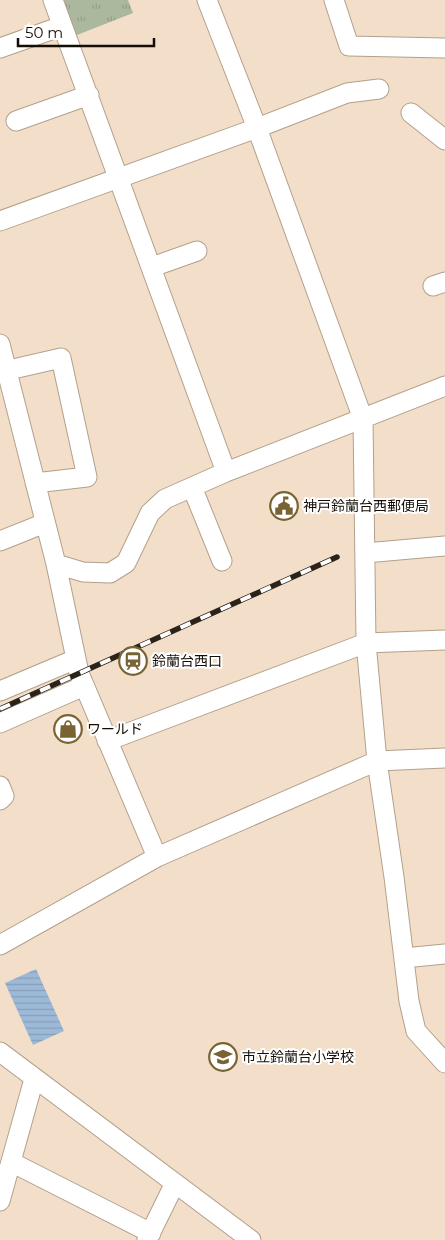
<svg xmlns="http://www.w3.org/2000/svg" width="445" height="1240" font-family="Montserrat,'Noto Sans JP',sans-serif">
	<defs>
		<pattern id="grass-tufts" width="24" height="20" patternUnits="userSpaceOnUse" patternTransform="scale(1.25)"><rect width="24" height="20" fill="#acb89e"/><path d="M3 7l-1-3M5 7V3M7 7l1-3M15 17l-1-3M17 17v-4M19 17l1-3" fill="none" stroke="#939d87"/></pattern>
		<pattern id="water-rules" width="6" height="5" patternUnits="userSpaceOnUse" patternTransform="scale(1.25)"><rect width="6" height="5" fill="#9cb9d8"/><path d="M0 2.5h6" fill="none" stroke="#869eb8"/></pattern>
	</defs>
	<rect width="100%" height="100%" fill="#f3dfc9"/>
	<!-- grass -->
	<path fill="url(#grass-tufts)" d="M58,0H128L133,13L72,37Z"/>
	<!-- water -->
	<path fill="url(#water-rules)" d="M36,969L64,1031L33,1045L5,983Z"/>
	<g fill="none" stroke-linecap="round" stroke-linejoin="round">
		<defs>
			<path id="street" d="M53,0L226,472
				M207,0L257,128L363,419L366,643L377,761L394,877L409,1001L416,1031L445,1063
				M334,0L349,46L445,48
				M0,48L62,26
				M411,113L445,140
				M16,121L89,95
				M0,221L257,128L347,93L379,89
				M152,267L197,251
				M433,286L445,282
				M0,344L56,564L79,673L157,857
				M0,372L61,358L87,477L35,483
				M192,487L222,561
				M0,541L45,523
				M365,553L445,546
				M56,564L83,572L110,573L126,563L150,513L165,499L226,472L445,386
				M0,691L76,659
				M0,723L84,686
				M107,741L366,643L445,640
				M0,786L4,796L0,800
				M0,945L157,857L377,761L445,758
				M404,958L445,954
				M0,1052L251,1240
				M11,1162L151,1233
				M0,1201L34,1079
				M147,1240L175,1183"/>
		</defs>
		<!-- street casing -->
		<use href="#street" stroke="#b3a08b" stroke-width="21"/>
		<!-- street -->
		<use href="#street" stroke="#fff" stroke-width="19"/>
		<defs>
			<path id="rail" d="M0,709L337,557"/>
		</defs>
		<!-- rail casing -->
		<use href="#rail" stroke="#2b231a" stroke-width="5.5"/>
		<!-- rail -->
		<use href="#rail" stroke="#fff" stroke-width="4" stroke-dasharray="11" stroke-linecap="butt"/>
	</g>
	<!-- icons -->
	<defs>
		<symbol id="civic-ring" viewBox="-11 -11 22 22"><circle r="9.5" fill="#fff" stroke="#796333" stroke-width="1.5"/><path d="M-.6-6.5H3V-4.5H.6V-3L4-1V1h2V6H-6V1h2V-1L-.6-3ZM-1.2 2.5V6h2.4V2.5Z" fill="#796333"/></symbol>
		<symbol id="station-ring" viewBox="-11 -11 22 22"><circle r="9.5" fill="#fff" stroke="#796333" stroke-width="1.5"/><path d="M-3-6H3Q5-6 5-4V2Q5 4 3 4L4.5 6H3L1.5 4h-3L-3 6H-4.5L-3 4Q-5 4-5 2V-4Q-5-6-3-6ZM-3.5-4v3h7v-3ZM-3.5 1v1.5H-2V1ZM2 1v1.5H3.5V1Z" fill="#796333"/></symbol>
		<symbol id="shop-ring" viewBox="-11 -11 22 22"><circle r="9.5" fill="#fff" stroke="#796333" stroke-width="1.5"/><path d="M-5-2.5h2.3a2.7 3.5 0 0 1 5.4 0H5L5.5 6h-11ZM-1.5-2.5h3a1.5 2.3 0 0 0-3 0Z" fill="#796333"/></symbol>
		<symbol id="school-ring" viewBox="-11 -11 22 22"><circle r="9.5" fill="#fff" stroke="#796333" stroke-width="1.5"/><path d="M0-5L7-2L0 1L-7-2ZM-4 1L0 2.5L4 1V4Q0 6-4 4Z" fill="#796333"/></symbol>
	</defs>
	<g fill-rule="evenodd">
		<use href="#civic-ring" x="268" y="490" width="32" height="32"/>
		<use href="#station-ring" x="117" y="645" width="32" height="32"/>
		<use href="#shop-ring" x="52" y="713" width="32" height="32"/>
		<use href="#school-ring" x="207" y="1041" width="32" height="32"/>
	</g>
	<g text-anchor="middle" stroke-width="4" stroke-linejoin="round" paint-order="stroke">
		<!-- poi labels -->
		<g font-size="14" fill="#140d06" stroke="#fff" text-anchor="start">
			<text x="303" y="511">神戸鈴蘭台西郵便局</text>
			<text x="152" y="666">鈴蘭台西口</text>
			<text x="87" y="734">ワールド</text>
			<text x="242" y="1062">市立鈴蘭台小学校</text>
		</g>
	</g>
	<!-- scale -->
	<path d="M18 38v8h136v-8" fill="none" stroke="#140d06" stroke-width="2.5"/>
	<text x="25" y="38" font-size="15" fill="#140d06" stroke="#ffffff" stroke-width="4" paint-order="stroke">50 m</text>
</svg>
